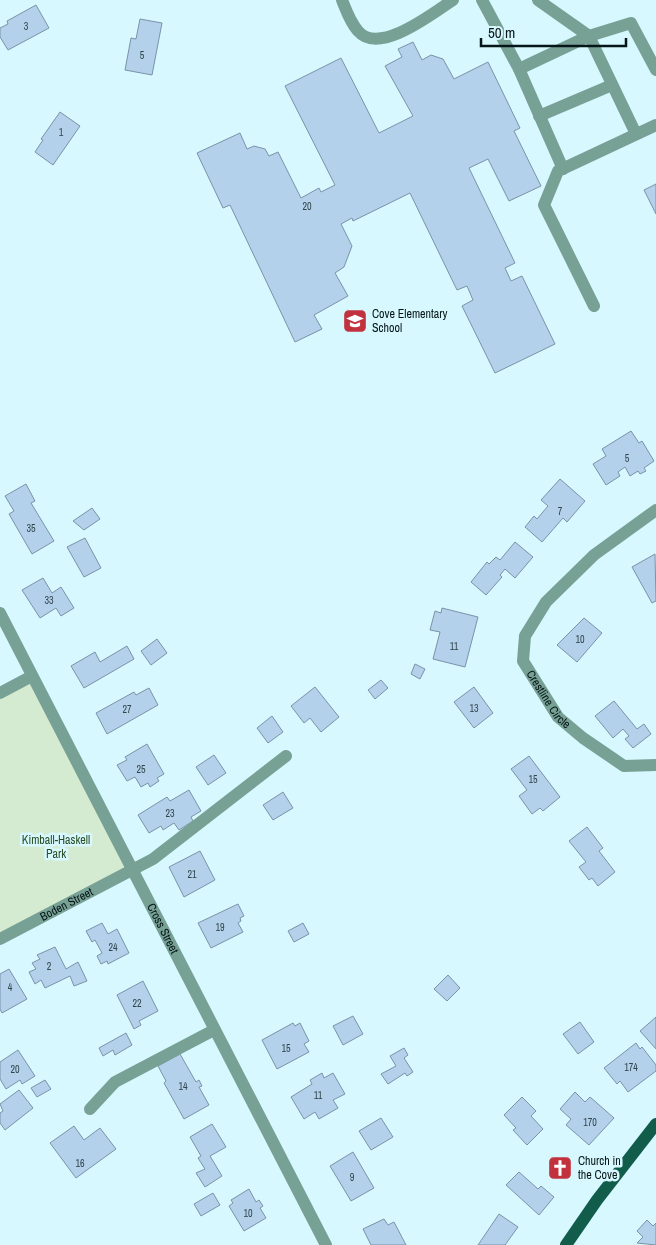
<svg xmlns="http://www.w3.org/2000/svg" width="656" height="1245" font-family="'Archivo Narrow',sans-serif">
	<rect width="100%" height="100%" fill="#d7f8fe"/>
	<!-- green -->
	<path fill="#d5ebd1" d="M32,676L132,870L0,944V692Z"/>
	<!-- building -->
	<path fill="#b3d1ea" stroke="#7993a9" d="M36,5L49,28L8,50L0,37V28L8,24L7,21Z
		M140,19L162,23L152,75L125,70L131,38L136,39Z
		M413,42L422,60L431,55L443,59L454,79L488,62L520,128L514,131L541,186L509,201L488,159L469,168L515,263L505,268L511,281L522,276L555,344L495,373L462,306L473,300L467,286L457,290L410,193L353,221L352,218L341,224L352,246L344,267L335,273L348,296L314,315L322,329L295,342L230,205L223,208L197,153L240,133L247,149L254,146L265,149L269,156L278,152L301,198L319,188L321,192L335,185L285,86L341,58L379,133L413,116L385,66L402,57L398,49Z
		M60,112L80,126L53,165L35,152L43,140L41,139Z
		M656,184V214L644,190Z
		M631,431L639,443L642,441L654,461L644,468L646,471L640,474L638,471L630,476L625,467L618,472L620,476L606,485L593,464L606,456L602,449Z
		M560,479L585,501L567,522L563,518L542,542L525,527L534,516L537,519L548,506L541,500Z
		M26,484L35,501L31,503L54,541L32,554L9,514L14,511L5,496Z
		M92,508L100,519L84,530L73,521Z
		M85,538L101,568L84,577L67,547Z
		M515,542L533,557L515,578L505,569L500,575L502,577L486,595L471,582L487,562L489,564L496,557L500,560Z
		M655,554L656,601L652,603L632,567Z
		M43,578L52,593L61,587L74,608L61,616L56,608L40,618L22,590Z
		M442,608L478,617L465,667L433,659L440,632L430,630L435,611L441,613Z
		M584,618L602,633L577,662L557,645Z
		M157,639L167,653L151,665L141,651Z
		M127,646L134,659L84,688L71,666L95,652L100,662Z
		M415,664L425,669L420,679L411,674Z
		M381,680L388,688L375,699L368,690Z
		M315,687L339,717L321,732L310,718L304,723L291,706Z
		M474,687L493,713L474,728L454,702Z
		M149,688L158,705L107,734L96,713L134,692L136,695Z
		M614,701L637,729L644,724L651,734L633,748L625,739L629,736L623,729L613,738L595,716Z
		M272,716L283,732L268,743L257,728Z
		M147,744L164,774L157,778L159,781L150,787L148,783L141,787L135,777L127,781L117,765L127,760L125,757Z
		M214,755L226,773L208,785L196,767Z
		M529,756L560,797L543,811L540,808L532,814L519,796L527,790L511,769Z
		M189,790L201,811L191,817L193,821L179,830L174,823L163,830L161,826L149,833L138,815L167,797L170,801Z
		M283,792L293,808L273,820L263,805Z
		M587,827L603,848L599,851L615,872L598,886L592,878L589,880L579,867L586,862L569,841Z
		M200,851L215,880L184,897L169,867Z
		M238,904L244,916L240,918L241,921L238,923L243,932L211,948L198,923Z
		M102,923L108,934L117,929L129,953L108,964L107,961L101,964L97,956L102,953L95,940L92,942L86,931Z
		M303,923L309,934L294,942L288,931Z
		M55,947L66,969L78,962L87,981L74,986L70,976L45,988L41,980L35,984L29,972L36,969L32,963L40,959L37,955Z
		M9,969L27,999L2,1013L0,1009V974Z
		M448,975L460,988L447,1001L434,989Z
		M143,981L158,1011L139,1021L141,1025L134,1029L117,995Z
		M353,1016L363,1034L343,1045L333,1026Z
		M656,1017V1049L640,1031Z
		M580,1022L594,1042L578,1054L563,1034Z
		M293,1023L295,1026L300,1023L309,1041L304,1044L309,1052L277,1069L262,1040Z
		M126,1033L132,1045L115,1055L113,1050L103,1056L99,1048Z
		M636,1043L640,1049L642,1047L656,1065V1071L628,1092L620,1081L617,1084L604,1068Z
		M404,1048L408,1055L404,1058L413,1072L407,1076L405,1073L388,1084L381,1074L396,1066L390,1056Z
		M18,1050L35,1076L22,1084L20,1080L6,1089L0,1079V1062Z
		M180,1054L196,1082L199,1080L202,1086L199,1087L209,1105L184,1119L164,1083L166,1081L158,1066Z
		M322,1073L324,1078L333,1073L345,1094L333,1100L338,1108L319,1119L315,1112L304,1119L291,1097L312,1084L310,1080Z
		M45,1080L51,1089L37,1097L31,1088Z
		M19,1090L33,1108L5,1130L0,1123V1113L3,1111L0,1104Z
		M575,1092L585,1102L590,1097L614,1118L589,1145L566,1125L571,1119L560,1109Z
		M522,1097L536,1111L531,1116L543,1129L527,1145L513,1130L516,1128L504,1115Z
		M381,1118L393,1137L371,1150L359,1131Z
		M212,1124L226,1147L210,1156L222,1176L205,1187L196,1173L205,1169L198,1158L201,1156L190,1137Z
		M74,1126L84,1140L100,1128L116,1149L76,1178L50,1143Z
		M353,1152L374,1188L351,1201L330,1166Z
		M519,1172L538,1189L541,1186L554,1197L539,1215L506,1185Z
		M249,1189L256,1202L259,1200L263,1206L260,1208L266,1218L244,1231L229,1206L233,1203L231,1200Z
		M213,1193L220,1205L201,1216L194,1204Z
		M499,1214L518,1227L505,1245H478Z
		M384,1219L388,1225L394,1222L406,1245H371L363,1229Z
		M647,1220L653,1226L656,1223V1245L637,1243L643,1237L637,1231Z"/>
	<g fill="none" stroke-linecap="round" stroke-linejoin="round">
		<!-- minor -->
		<g stroke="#78a195" stroke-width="12">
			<path d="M342,0C346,10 350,22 358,31C379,56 433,13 453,0"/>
			<path d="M482,0L519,69L563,169"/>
			<path d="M538,0L589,36L636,134"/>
			<path d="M519,69L589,36L631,23L656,70"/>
			<path d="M539,116L612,85"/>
			<path d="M594,306L544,205L558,171L656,125"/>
			<path id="s1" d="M656,510L594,555L546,602L525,636L523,661L558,717L583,738L624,766L656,765"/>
			<path id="s2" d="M0,613L326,1245"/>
			<path d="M0,693L32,676"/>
			<path id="s3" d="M0,939L153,859L286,756"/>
			<path d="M90,1109L115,1082L214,1030"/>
		</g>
		<!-- major -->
		<path stroke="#125c4c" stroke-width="12" d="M566,1245L597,1200L656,1124"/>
	</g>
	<!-- icons -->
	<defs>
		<symbol id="school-square" viewBox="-11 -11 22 22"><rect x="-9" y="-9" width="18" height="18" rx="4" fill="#c2323e" stroke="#d7f8fe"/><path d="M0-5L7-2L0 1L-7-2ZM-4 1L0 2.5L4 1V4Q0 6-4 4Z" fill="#fff"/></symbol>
		<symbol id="church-square" viewBox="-11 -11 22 22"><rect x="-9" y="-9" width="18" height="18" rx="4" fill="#c2323e" stroke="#d7f8fe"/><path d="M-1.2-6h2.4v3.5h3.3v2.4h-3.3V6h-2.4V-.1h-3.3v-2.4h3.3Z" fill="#fff"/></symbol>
	</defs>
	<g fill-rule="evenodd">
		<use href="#school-square" x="341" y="307" width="28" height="28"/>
		<use href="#church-square" x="546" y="1154" width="28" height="28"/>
	</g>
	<g text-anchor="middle" stroke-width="5" stroke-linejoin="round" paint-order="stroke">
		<!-- number labels -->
		<g font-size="10" fill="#31454c">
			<text x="26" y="30">3</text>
			<text x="142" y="59">5</text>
			<text x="61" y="136">1</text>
			<text x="307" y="210">20</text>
			<text x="627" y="462">5</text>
			<text x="560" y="515">7</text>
			<text x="31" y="532">35</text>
			<text x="49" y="604">33</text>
			<text x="580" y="643">10</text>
			<text x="454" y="650">11</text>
			<text x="474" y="712">13</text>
			<text x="127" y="713">27</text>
			<text x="141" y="773">25</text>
			<text x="533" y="783">15</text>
			<text x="170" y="817">23</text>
			<text x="192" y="878">21</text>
			<text x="220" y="931">19</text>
			<text x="113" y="951">24</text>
			<text x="49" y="970">2</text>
			<text x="10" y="991">4</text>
			<text x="137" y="1007">22</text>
			<text x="286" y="1052">15</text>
			<text x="631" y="1071">174</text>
			<text x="15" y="1073">20</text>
			<text x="183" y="1090">14</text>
			<text x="318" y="1099">11</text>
			<text x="590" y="1126">170</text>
			<text x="80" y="1167">16</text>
			<text x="352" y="1181">9</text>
			<text x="248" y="1217">10</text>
		</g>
		<!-- poi labels -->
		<g font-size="12" fill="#061618" stroke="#d7f8fe" text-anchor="start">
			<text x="372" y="318">Cove Elementary<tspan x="372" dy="14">School</tspan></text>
			<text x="578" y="1165">Church in<tspan x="578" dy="14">the Cove</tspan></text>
		</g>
		<!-- street labels -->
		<g font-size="12" fill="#061618" stroke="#d7f8fe">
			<text dy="4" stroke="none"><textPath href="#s1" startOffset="255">Crestline Circle</textPath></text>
			<text dy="4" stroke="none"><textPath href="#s3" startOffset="75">Boden Street</textPath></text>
			<text dy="4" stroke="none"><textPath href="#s2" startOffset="355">Cross Street</textPath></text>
		</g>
		<!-- park labels -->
		<g font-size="12" fill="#2a4d24" stroke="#d7f8fe">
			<text x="56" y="844">Kimball-Haskell<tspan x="56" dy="14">Park</tspan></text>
		</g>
	</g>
	<!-- scale -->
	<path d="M481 38v8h145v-8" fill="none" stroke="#061618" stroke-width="2.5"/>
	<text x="488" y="38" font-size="15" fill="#061618" stroke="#d7f8fe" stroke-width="4" paint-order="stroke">50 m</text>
</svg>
